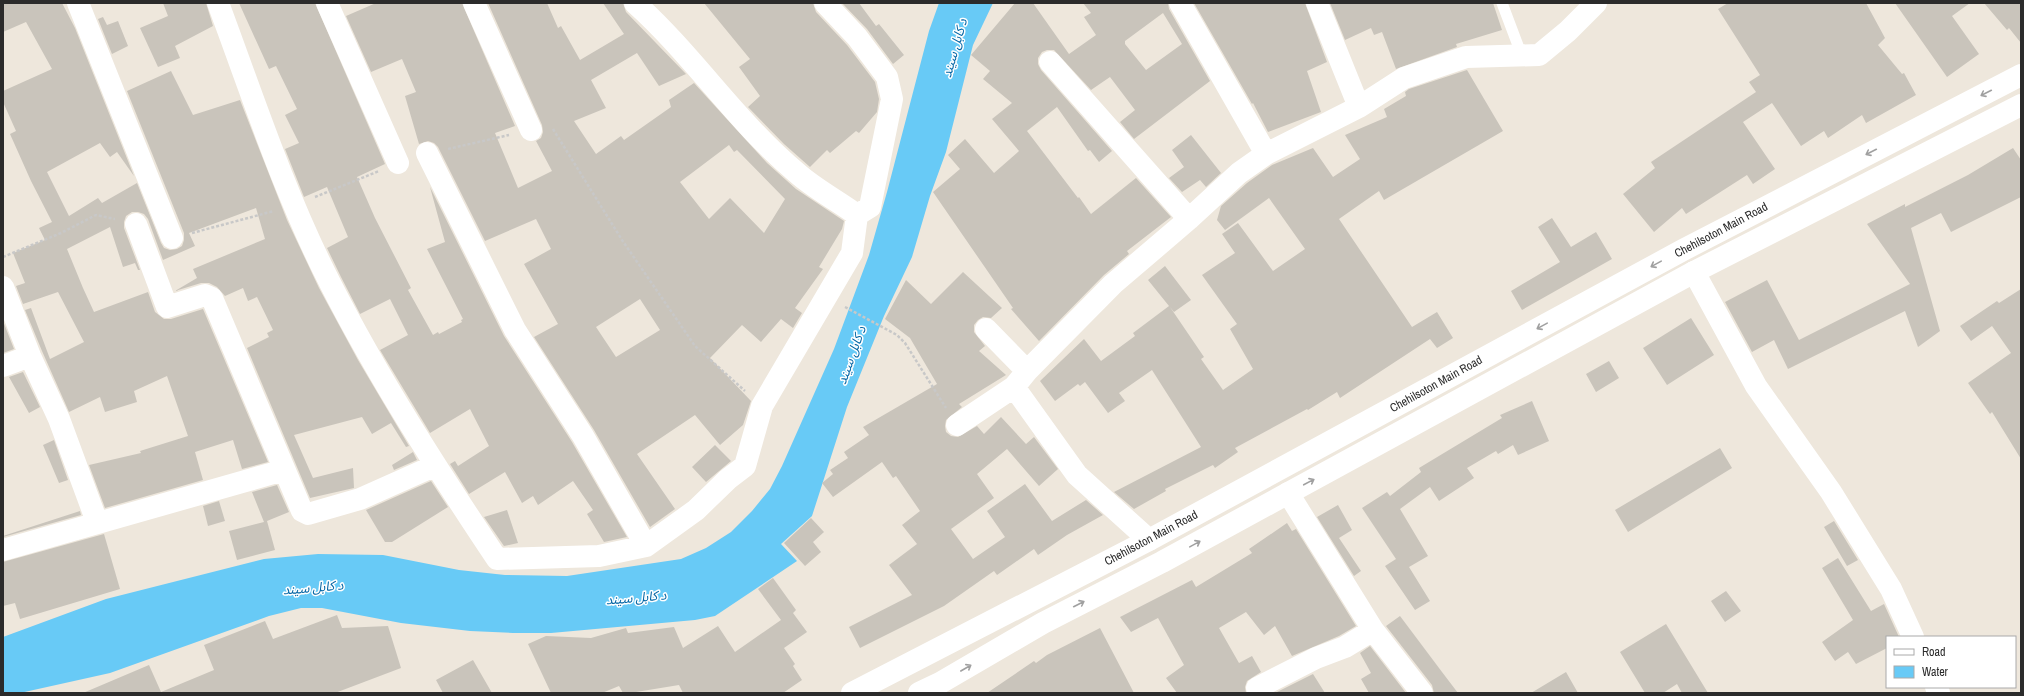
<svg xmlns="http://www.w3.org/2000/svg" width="2024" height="696" font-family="'Archivo Narrow','Noto Sans Arabic',sans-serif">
	<rect width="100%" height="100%" fill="#eee7dc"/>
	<!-- water -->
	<path fill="#68caf6" d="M939,3H993L973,45L946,152L930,196L912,257L884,316L847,407L812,516L781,544L797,561L715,616L695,620L551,633H513L470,631L401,623L322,608H301L269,616L110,673L20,693H3V637L106,599L264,559L318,554L383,555L459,570L505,575L567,576L681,559L706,548L731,532L752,511L770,489L782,466L834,349L869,255L887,192L929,31Z"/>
	<!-- building -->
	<path fill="#c9c4bb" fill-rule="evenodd" d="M3,3H62L75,28L134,176L117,152L110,157L100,143L47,172L69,216L98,198L102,203L137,183L161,243L164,248L170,250L177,249L182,246L184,240V233L127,91L171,71L193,115L240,100L287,220L319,288L358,360L409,446L406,447L391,423L372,434L362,417L294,435L313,478L353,468L354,488L310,498L247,348L269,337L267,333L273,330L257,297L248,301L243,288L225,296L217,287L209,283H201L175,291L197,278L193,269L265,239L256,208L189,233L195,246L163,260L148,219L144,214L138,212H132L126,216L124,222V228L140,270H138L135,263L123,267L110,227L67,249L83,288L94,312L148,292L155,312L164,319H171L203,309L268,462L242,469L233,440L195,452L203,480L105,508L89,465L141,453L140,451L188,436L167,376L134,391L137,402L105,412L100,397L69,412L42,351L25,310L31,308L50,359L84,342L58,292L23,304L16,286L25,283L13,253L45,240L39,228L52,222L31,181L10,134L16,131L3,102V91L52,69L26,22L3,32Z
		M163,3H206L213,26L175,46L180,58L158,67L140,28L168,16Z
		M239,3H315L385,164L357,177L375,218L411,288L408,290L433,335L438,332L439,334L462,322L461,320L463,319L427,249L445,242L430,187L504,336L572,442L627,537L604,542L587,514L593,510L573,481L538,505L533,496L522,503L505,472L469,494L450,464L455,461L458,466L489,446L470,409L430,433L380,350L408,335L390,299L360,314L341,277L327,248L348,237L327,187L304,197L285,149L299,143L285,115L297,109L276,66L269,69Z
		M376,3H462L515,126L495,133L518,188L552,171L536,141L541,138L543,132L542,125L488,3H547L558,28L561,26L580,60L624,34L603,3H623L626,12L686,74L659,86L637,53L591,80L606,108L574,121L596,154L621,136L624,140L671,107L669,100L694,83L767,163L796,189L844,221L842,229L819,267L823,269L795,308L802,313L793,328L781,319L761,342L742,325L710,358L751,401L743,425L720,445L695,415L637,454L675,509L650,527L594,430L534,337L558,324L524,264L551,249L536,219L485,241L438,147L434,143L428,141L419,144L405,96L416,92L402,59L371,72L346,16ZM729,145L734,152L737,150L785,199L764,233L730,198L709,219L680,182ZM640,299L660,330L616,357L596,327Z
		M704,3H813L816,12L847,45L875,82L879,99L877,112L859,133L856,131L830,153L827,150L810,167L784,144L748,107L760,96L739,67L750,59Z
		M842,3H859L876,26L879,24L904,55L893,64L867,29Z
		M1015,3H1033L1069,54L1096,35L1084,17L1091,13L1083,3H1168L1169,9L1210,81L1134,139L1120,122L1135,110L1110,77L1091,90L1054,50H1047L1042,52L1038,58V64L1041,70L1112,151L1099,162L1090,150L1088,151L1057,107L1027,131L1078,198L1079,197L1091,214L1136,178L1171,217L1127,251L1129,254L1104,275L1039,341L1011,309L1013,308L933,192L960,169L948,155L965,139L994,173L1019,151L992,119L1012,103L983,79L990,71L971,55ZM1163,13L1182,44L1146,70L1125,44V41Z
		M1194,3H1305L1327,62L1307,71L1321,112L1268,132L1253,103L1252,104Z
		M1330,3H1493L1502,30L1456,44L1457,47L1396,69L1382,32L1374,35L1371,28L1345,40Z
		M1728,3H1866L1885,38L1878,45L1902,74L1904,73L1916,95L1866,123L1862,115L1828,138L1824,131L1801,146L1772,103L1743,122L1775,169L1753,184L1747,175L1686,214L1682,208L1654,232L1623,194L1655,168L1651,162L1756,92L1749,82L1760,75L1718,9Z
		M1895,3H1970L1952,16L1979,54L1947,77Z
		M1984,3H2021V43L2009,28L2007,30Z
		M103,17L107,25L118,21L128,46L112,54L98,19Z
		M1467,70L1503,131L1384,200L1379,191L1339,219L1412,327L1437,312L1453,338L1437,348L1430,339L1340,398L1337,392L1308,410L1307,409L1235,448L1238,452L1215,468L1213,465L1165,489L1166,491L1134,509L1114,492L1201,447L1152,370L1119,393L1125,401L1108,413L1085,382L1080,386L1078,384L1055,401L1040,381L1084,339L1101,361L1135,336L1133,333L1169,306L1148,280L1165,266L1191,300L1174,312L1170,307L1204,357L1201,359L1223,390L1253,369L1230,329L1237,324L1202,275L1235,253L1222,234L1238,223L1273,271L1305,249L1269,198L1225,230L1217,220L1221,206L1247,183L1272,165L1313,148L1333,177L1360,159L1345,135L1387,117L1384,109L1406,96L1405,92L1409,89Z
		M1191,135L1221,173L1206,187L1200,180L1182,192L1169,178L1184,167L1172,150Z
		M2013,148L2021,160V197L1951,232L1941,213L1911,228L1940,331L1918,347L1905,311L1788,369L1774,340L1752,352L1725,302L1767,280L1799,340L1910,284L1867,224L1905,204V207L1968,175Z
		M1552,218L1571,247L1596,232L1612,259L1522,310L1511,291L1560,262L1538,227Z
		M963,272L1002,308L991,318L983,317L978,320L974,325V332L985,346L979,351L1006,375L959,404L962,407L946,420L945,426L946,432L951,436L958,437L977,426L984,434L1001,417L1026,444L1034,437L1058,469L1039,486L1007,449L977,474L994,498L951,529L973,559L1005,537L987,511L1025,484L1052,521L1086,500L1103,515L1067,535L1038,555L1034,549L997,575L994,571L944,606L860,648L849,627L912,595L889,565L917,544L902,525L920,511L896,476L893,478L882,462L833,497L822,483L833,474L830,470L848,458L844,452L869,435L863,427L937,384L910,338L885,319L906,280L931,304Z
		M2021,289V459L1992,412L1990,414L1968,383L2011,353L1992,326L1971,341L1960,326L1997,301L1999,303Z
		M1691,318L1714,355L1667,385L1643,348Z
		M3,321L14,349L3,353Z
		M1609,361L1619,378L1596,392L1586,374Z
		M23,372L40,407L29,413L9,377Z
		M1532,401L1549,441L1518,455L1513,445L1498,454L1496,451L1467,468L1474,478L1439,501L1430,487L1400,509L1428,556L1409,567L1430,601L1415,610L1385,566L1396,559L1362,508L1387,492L1390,496L1421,472L1419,468L1502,418L1500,415Z
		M54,440L68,480L59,483L43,445Z
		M715,445L731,461L706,482L692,467Z
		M1720,448L1732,468L1628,532L1615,510Z
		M413,452L417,460L394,470L392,465Z
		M431,481L448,507L392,542H385L366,510Z
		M277,485L289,512L267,521L275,550L237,560L229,531L264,522L252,492Z
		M219,501L225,521L208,526L203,506Z
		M1338,505L1352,530L1339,538L1361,571L1354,576L1317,517Z
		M507,510L518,543L504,546L484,517Z
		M80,511L81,515L3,537V536Z
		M811,518L824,532L813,542L821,552L805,566L784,543Z
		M1834,521L1858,560L1847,566L1824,527Z
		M1287,523L1292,531L1296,529L1356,626L1339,636L1292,656L1275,626L1264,635L1246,612L1219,628L1239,663L1252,656L1261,672L1247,681L1245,687L1246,693H1177L1166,678L1184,665L1158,618L1131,632L1120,617L1192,580L1196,587L1252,553L1249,549Z
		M104,534L120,589L20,619L15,603L3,606V562Z
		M1838,558L1871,611L1884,604L1899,637H1887V648L1856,664L1848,652L1835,661L1822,642L1853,620L1822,568Z
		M773,578L796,610L793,613L807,632L784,648L795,664L793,666L802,680L783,693H683L679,685L630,693H623L619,686L602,693H551L528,644L546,636L591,638L626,628L628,633L674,627L683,648L718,626L735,652L781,620L758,589Z
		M1726,591L1741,611L1725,622L1711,601Z
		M337,615L342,628L388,626L401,668L335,693H83L149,665L161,692L214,670L204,645L265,621L273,639Z
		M1400,616L1442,672L1458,693H1434L1432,685L1386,626Z
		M1666,624L1708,693H1682L1677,684L1663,693H1645L1620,652Z
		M1100,628L1134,693H987L1034,661L1036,663L1047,655Z
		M1370,646L1406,693H1369L1361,679L1371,673L1360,653Z
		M473,660L492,693H443L436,680Z
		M1566,672L1578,693H1531Z
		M1313,674L1325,693H1275Z"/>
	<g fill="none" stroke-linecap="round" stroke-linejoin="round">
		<!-- path -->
		<path stroke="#c8c8c8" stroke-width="2.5" stroke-dasharray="3 2" stroke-linecap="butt" d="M553,129L622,240L695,346L745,391
			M448,149L509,135
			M315,197L379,171
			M192,233L274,211
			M3,257L61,233L96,215L115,219
			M845,307L897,335L905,343L946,408"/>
		<!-- service -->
		<path stroke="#fff" stroke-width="11" d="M1502,3L1522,56"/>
		<!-- minor -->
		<path stroke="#fff" stroke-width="22" d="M78,3L172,238
			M218,3C253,97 284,193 330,283C379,379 437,469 497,559L599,556L646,546L696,510L728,479L745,466L762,406L852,253L857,215L870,207L892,99L887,77L857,37L825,3
			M327,3L398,163
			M474,3L531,130
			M635,3C693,55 737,123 797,173C815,189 838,201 857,215
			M1180,3L1266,154
			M1317,3L1359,107
			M1050,62L1189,219
			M427,153L515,330L583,436L646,546
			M136,224L167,307L205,295L212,298L302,511L308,514L360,499L434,466
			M1694,272L1756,386L1831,492L1891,589L1913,637
			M3,287L30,356L59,419L97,522
			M986,329L1027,371
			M3,366L30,356
			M1014,387L1077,475L1149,540
			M957,425L1014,387L1027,371L1113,284L1189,219L1239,173L1266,154L1359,107L1404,78L1466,57L1539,55L1568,31L1596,3
			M1288,493L1373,630L1422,693
			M3,550L277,472
			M1936,687L1939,693
			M1259,693L1257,688L1316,658L1345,647L1373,630"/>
		<!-- secondary -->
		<path stroke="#fff" stroke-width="22" d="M852,693L1149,540L1683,250L2021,75
			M919,693L940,683L1043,623L1162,562L1694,272L2021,105"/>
	</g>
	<!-- one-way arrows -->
	<defs><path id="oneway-shaft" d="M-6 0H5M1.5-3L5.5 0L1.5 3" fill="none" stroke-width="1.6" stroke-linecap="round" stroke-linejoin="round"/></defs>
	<g stroke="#a0a0a0">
		<use href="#oneway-shaft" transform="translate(1986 93) rotate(153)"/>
		<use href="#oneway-shaft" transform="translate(1871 152) rotate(153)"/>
		<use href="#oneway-shaft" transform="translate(1656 264) rotate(151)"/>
		<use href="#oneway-shaft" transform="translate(1542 326) rotate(151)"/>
		<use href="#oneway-shaft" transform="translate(1309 482) rotate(-28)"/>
		<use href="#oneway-shaft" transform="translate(1195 544) rotate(-29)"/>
		<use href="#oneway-shaft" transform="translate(1079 604) rotate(-27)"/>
		<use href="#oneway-shaft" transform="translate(966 668) rotate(-30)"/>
	</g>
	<g text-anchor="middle" stroke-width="3" stroke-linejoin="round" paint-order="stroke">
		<!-- street labels -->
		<g font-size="12" fill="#2b2b2b" stroke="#fff">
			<text transform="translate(1721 230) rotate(-28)" y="4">Chehilsoton Main Road</text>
			<text transform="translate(1436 384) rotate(-29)" y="4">Chehilsoton Main Road</text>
			<text transform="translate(1151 538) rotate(-28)" y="4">Chehilsoton Main Road</text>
		</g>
		<!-- water labels -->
		<g font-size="13" font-style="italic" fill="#0466a5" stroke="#fff">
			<text transform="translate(954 48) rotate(-74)" y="5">د کابل سيند</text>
			<text transform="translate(851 355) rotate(-70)" y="5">د کابل سيند</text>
			<text transform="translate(313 587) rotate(-5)" y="5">د کابل سيند</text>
			<text transform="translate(636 597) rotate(-5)" y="5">د کابل سيند</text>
		</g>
	</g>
	<!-- border -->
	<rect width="2024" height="696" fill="none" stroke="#2b2b2b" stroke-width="8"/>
	<!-- legend -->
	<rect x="1886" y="636" width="130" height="52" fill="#ffffff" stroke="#aaaaaa"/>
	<rect x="1894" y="649" width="20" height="6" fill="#ffffff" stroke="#aaaaaa"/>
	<text x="1922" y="656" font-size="12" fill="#2b2b2b">Road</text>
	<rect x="1894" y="666" width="20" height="12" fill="#68caf6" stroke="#aaaaaa"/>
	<text x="1922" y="676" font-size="12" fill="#2b2b2b">Water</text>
</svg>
